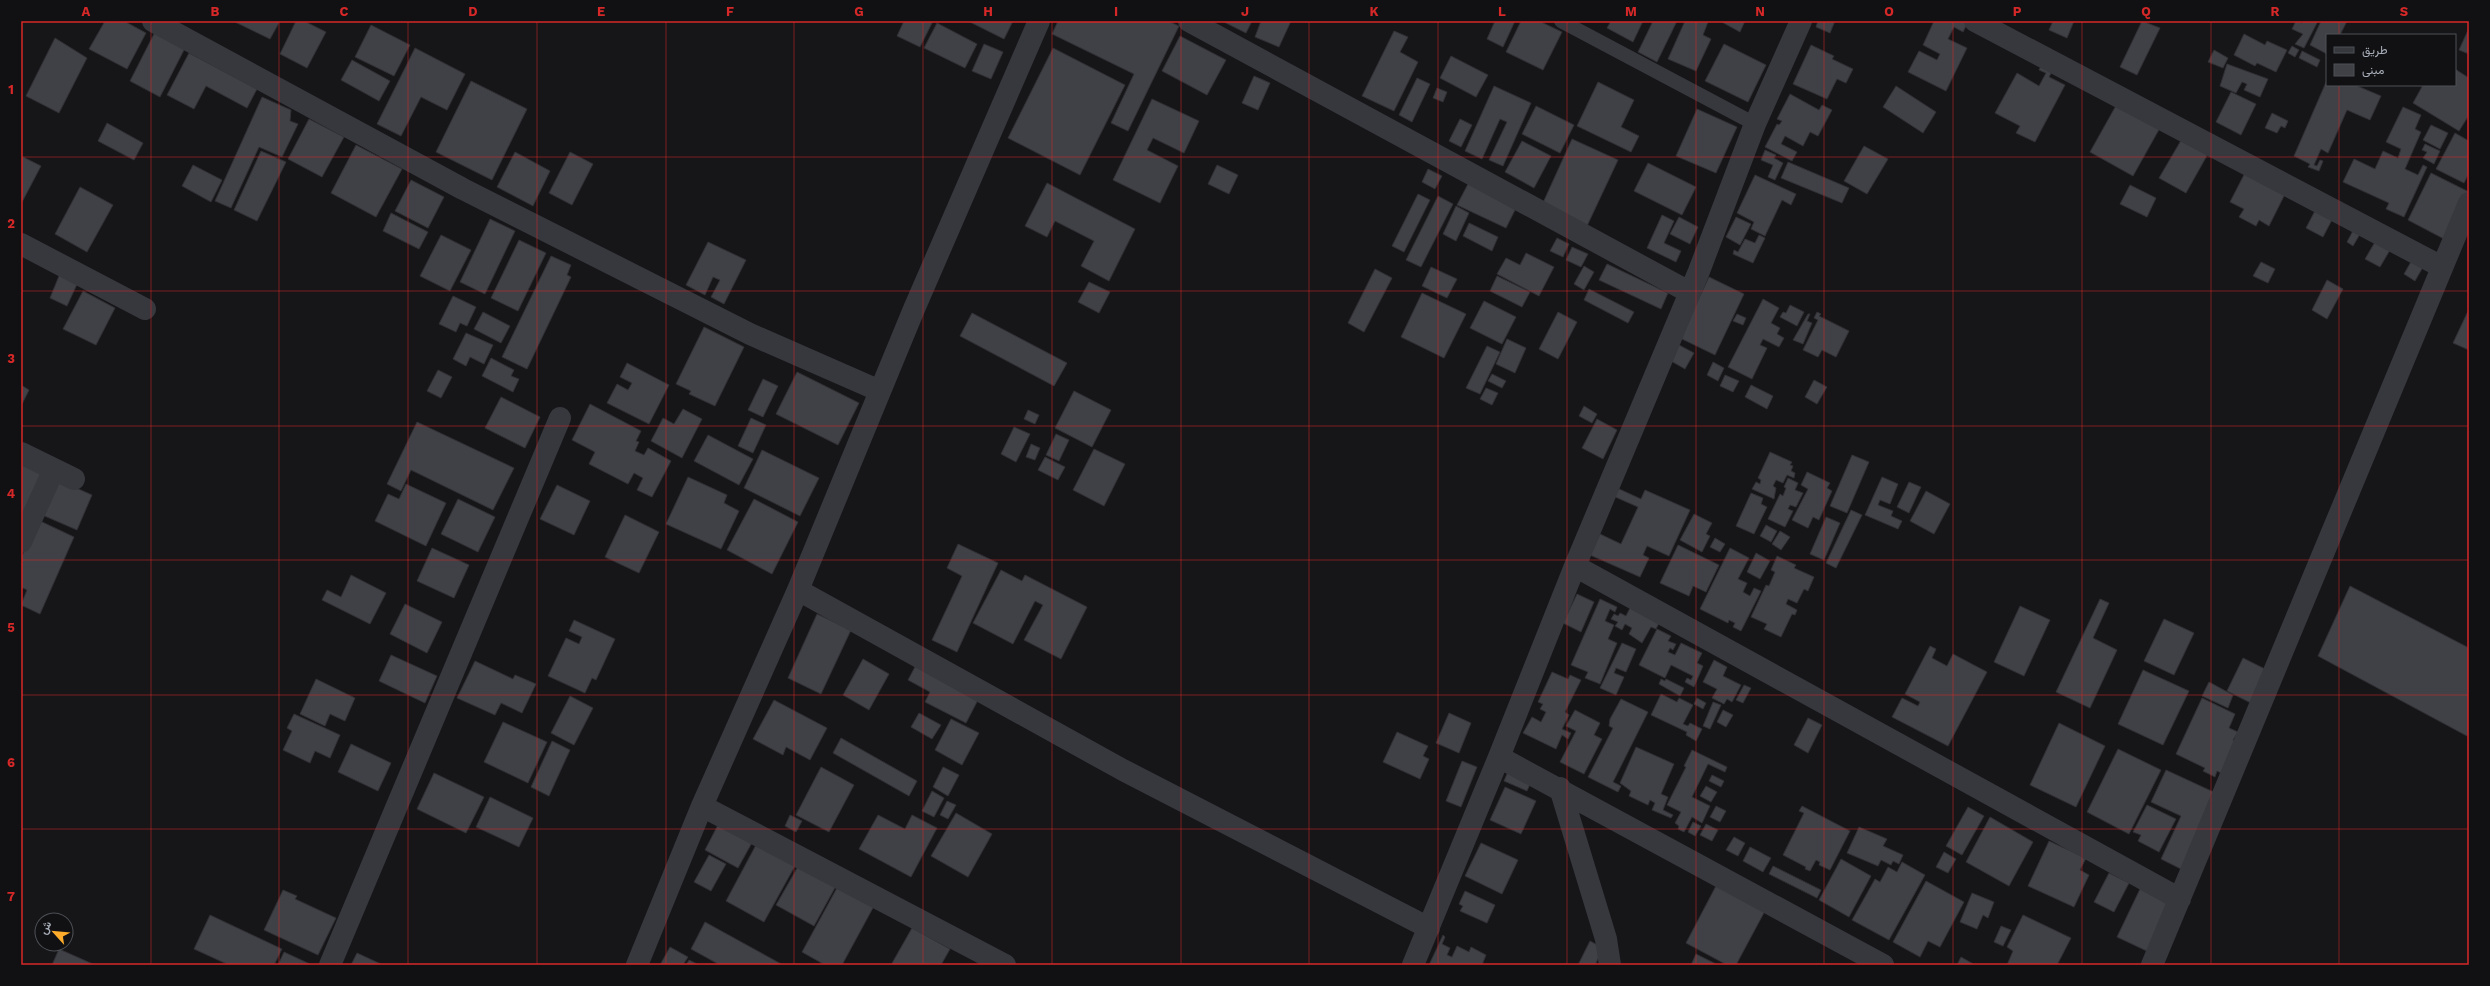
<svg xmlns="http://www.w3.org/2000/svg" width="2490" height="986" font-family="'Work Sans',Vazirmatn,sans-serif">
	<rect width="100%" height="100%" fill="#161618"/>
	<!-- building -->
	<path fill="#404146" stroke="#303035" d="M105,21H124L146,33L127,69L89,49Z
		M233,21H280L270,39Z
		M296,21H304L326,32L307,68L280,54Z
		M904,21H933L920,47L897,36Z
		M968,21H1013L1004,39Z
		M1058,21H1168L1179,26L1128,131L1111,123L1134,74L1052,34Z
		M1222,21H1252L1246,33Z
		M1261,21H1291L1279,47L1255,37Z
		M1495,21H1515L1503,47L1487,39Z
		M1521,21H1539L1562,32L1543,70L1506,52Z
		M1611,21H1643L1633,42L1607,28Z
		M1653,21H1677L1657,62L1638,52Z
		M1685,21L1708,22L1703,35L1711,39L1696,71L1668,59Z
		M1720,21H1745L1740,32Z
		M1818,21H1835L1830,33L1816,27Z
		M1934,21L1968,22L1963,32L1954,27L1948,39L1967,48L1946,91L1908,72L1919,51L1937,60L1940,54L1923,45Z
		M2053,21H2074L2067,38L2049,30Z
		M2142,21L2160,28L2137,75L2120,67Z
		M2296,21L2302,23L2303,21H2318L2304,48L2295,44L2303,34L2292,29Z
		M2321,21H2347L2340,35H2327V54L2310,45Z
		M937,23L977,44L965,68L924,48Z
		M371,25L410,45L394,76L355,57Z
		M2469,28V54L2459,50Z
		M1394,31L1408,37L1400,52L1418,62L1394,111L1362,96Z
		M155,32L185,48L160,97L130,81Z
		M2244,34L2265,45L2267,41L2287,50L2276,72L2257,63L2255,66L2234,55Z
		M1180,36L1226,60L1207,95L1162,71Z
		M55,38L87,58L59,113L26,96Z
		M984,44L1003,52L991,79L972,71Z
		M1724,44L1766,65L1748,102L1705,81Z
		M1811,45L1834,56L1832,59L1853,69L1846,83L1837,79L1827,99L1793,84Z
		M2292,46L2299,50L2295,57L2288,53Z
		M415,48L465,74L447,110L421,97L401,136L377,124Z
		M1053,48L1125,85L1080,175L1008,138Z
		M2214,50L2228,58L2223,68L2208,62Z
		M2302,51L2320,60L2317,67L2299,58Z
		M189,53L257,89L247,108L206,86L194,109L167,95Z
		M1451,56L1488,75L1476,97L1440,78Z
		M352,60L390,81L379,101L341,80Z
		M2043,62L2054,68L2049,77L2065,85L2035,142L2016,133L2020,126L1995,113L2017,73L2039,86L2046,73L2039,70Z
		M2227,64L2268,79L2260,97L2244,90L2247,84L2242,82L2236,93L2220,86Z
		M2455,69L2469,78V115L2459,131L2413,103L2423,85H2455Z
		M1254,76L1270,83L1258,110L1242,103Z
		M1417,78L1430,84L1412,122L1399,115Z
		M2327,80V85H2355L2381,96L2370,120L2347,110L2328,153L2321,149L2314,165L2317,166L2320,160L2323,161L2319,171L2308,167L2310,164L2294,156Z
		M471,81L527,109L492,180L436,152Z
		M1598,82L1634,100L1621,127L1639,136L1631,152L1577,126Z
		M1494,86L1531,103L1503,166L1489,160L1507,122L1500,119L1482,159L1465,151Z
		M1896,86L1936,112L1923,133L1883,107Z
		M1437,88L1447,92L1443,102L1433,98Z
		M2231,92L2256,104L2241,135L2216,122Z
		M1790,94L1819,110L1822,105L1832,110L1818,136L1810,132L1803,146L1785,136L1781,144L1797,152L1792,161L1765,147L1777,124L1779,125L1782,121L1777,119Z
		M262,97L291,110L290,121L298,124L282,157L259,147L231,208L215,201Z
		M1152,99L1199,121L1184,153L1153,138L1147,150L1178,166L1160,203L1113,180Z
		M2118,102L2161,126L2133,176L2090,152Z
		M1536,106L1574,125L1560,153L1522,134Z
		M2403,107L2421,115L2415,129L2421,132L2405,169L2418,175L2423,165L2427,167L2404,217L2386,209L2389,203L2343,182L2354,159L2375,169L2383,151L2398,158L2401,149L2386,142Z
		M1697,109L1737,127L1716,173L1676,156Z
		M2272,113L2288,121L2285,128L2281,126L2277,133L2265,128Z
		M309,119L344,137L322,177L288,159Z
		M1460,119L1472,125L1461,147L1449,141Z
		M107,123L143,143L134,160L98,141Z
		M2431,125L2448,133L2440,149L2423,140Z
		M2455,133L2469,141V173L2464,183L2436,169Z
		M2183,137L2209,152L2186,193L2159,178Z
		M1572,139L1618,160L1587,226L1542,205Z
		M1522,141L1551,156L1534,188L1505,172Z
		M2425,144L2440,151L2434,164L2423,158L2427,152L2422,150Z
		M356,145L402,169L376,217L331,193Z
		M1864,146L1888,159L1867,194L1844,181Z
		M1765,150L1776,155L1774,158L1783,163L1775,180L1768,177L1773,165L1761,160Z
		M261,151L286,162L257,221L234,210Z
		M515,152L550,171L533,206L497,187Z
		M570,152L593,164L572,205L549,193Z
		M21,156L41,166L21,204Z
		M1788,162L1849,188L1842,203L1781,178Z
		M1648,163L1696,187L1682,215L1634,191Z
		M193,165L222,180L211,202L182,186Z
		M1217,165L1238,175L1229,194L1208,184Z
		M2248,167L2285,194L2269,226L2259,220L2256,226L2239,217L2244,209L2230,202Z
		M1428,169L1442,176L1435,189L1422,182Z
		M2431,173L2469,192L2446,240L2408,220Z
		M1755,175L1796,194L1791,205L1782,200L1765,236L1751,229L1754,222L1737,213Z
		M411,180L444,197L428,228L395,211Z
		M1469,182L1517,206L1506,228L1457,205Z
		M1047,183L1135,229L1109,281L1081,266L1094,241L1055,221L1047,237L1025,226Z
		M2130,185L2156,198L2147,217L2120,204Z
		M80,187L113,205L87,252L55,234Z
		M1418,194L1430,200L1404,252L1392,246Z
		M1438,196L1453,204L1421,267L1406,260Z
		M2318,205L2335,214L2323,237L2306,228Z
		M1456,206L1469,213L1456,241L1443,234Z
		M391,213L428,232L419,249L383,231Z
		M1662,215L1674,221L1664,243L1681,251L1676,262L1647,248Z
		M1679,217L1698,227L1690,244L1670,234Z
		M1736,217L1751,224L1740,245L1726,237Z
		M490,219L515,231L485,294L460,282Z
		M1469,223L1498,237L1492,251L1463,236Z
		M2356,225L2363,229L2353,246L2347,242Z
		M441,235L471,250L450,291L420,276Z
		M1759,235L1765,238L1753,263L1733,254L1734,250L1738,252L1745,239L1755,243Z
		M1557,238L1569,244L1563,257L1550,251Z
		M519,240L546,253L518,311L491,298Z
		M708,242L746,260L724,304L711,297L720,280L713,277L705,295L686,285Z
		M2375,242L2390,250L2380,267L2365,259Z
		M1572,247L1588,254L1581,267L1566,260Z
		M1526,253L1554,267L1539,296L1497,274L1506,258L1520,265Z
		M551,256L571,265L567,275L571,277L527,369L502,357Z
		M2412,260L2423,267L2415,281L2404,274Z
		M2261,262L2275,269L2268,283L2253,276Z
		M1607,264L1668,293L1661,309L1599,280Z
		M1584,266L1594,272L1584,290L1574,284Z
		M1431,267L1457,279L1447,298L1422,286Z
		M1375,269L1392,278L1364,332L1348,323Z
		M61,271L79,280L67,306L50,298Z
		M1497,276L1530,292L1522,307L1490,291Z
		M1709,277L1744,294L1715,355L1680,338Z
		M2327,280L2343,289L2327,319L2312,310Z
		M1089,282L1110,292L1099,313L1078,302Z
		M1589,289L1634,312L1628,323L1584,300Z
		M83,291L115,308L96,345L63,329Z
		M1422,293L1466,314L1444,358L1401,337Z
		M453,296L476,307L467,326L460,323L456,332L439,324Z
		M1763,299L1779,308L1771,323L1780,328L1777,334L1784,338L1779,347L1763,339L1760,345L1767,348L1752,379L1728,367Z
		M1484,301L1516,317L1502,344L1470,328Z
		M1790,305L1804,312L1797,326L1780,317L1783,312L1786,313Z
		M2469,309V350L2453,343Z
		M483,312L510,326L501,343L474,329Z
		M1558,312L1577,322L1558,359L1539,349Z
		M1817,312L1821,314L1819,316L1849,331L1836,357L1822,350L1818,357L1803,350L1818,320L1814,318Z
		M972,313L1067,363L1054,386L960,336Z
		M1737,314L1746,318L1743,325L1733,321Z
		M1808,314H1810L1807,321L1812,323L1803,344L1793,340Z
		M704,327L744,347L715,406L689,394L691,391L676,384Z
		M466,333L493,345L484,364L470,357L466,366L453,359Z
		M1507,339L1526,348L1515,373L1496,364Z
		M1679,345L1694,353L1685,369L1671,361Z
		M1487,346L1500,352L1480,394L1466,388Z
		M491,358L514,370L511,376L519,379L513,392L482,376Z
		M1713,362L1724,368L1718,381L1707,375Z
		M627,363L669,385L649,424L607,403L617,384L628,390L632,383L620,377Z
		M438,370L452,377L441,398L427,391Z
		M797,372L859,403L838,445L776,414Z
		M1492,374L1506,381L1502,388L1488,381Z
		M1725,375L1739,381L1733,392L1720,386Z
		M763,379L778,386L763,417L748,410Z
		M1814,380L1827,387L1817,404L1805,397Z
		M21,385L29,390L21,406Z
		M1751,385L1773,396L1767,409L1745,397Z
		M1486,388L1498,393L1492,405L1480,399Z
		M1074,391L1111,410L1092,447L1055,428Z
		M501,397L540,417L525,448L485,428Z
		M590,404L641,431L636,441L639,442L635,451L644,455L648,448L671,461L652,497L637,490L643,478L634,473L628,484L589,464L595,452L572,440Z
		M1584,406L1597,414L1592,423L1579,416Z
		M683,409L702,419L682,458L651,441L663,418L674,424Z
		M1028,410L1039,415L1035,424L1024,419Z
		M751,418L766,425L753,453L738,446Z
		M1597,419L1617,430L1603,459L1582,448Z
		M417,422L514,468L493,510L411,470L401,491L387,484Z
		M1014,427L1030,434L1016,462L1001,454Z
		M1056,434L1069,440L1059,461L1046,455Z
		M708,435L753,459L739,485L694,461Z
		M1031,444L1040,448L1035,460L1026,457Z
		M1094,449L1125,464L1104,506L1073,490Z
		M762,450L819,478L800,516L744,488Z
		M1770,452L1792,462L1790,465L1793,466L1791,471L1795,473L1794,478L1787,475L1783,483L1776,480L1773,486L1776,488L1774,499L1752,489L1756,482L1760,484L1761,480L1758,478Z
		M1852,455L1869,462L1847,513L1830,506Z
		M1045,457L1065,467L1058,480L1038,470Z
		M21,462L44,474L21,519Z
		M1807,472L1830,483L1827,488L1832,491L1819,520L1813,517L1808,528L1792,520L1808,489L1801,485Z
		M688,477L727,495L724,503L739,511L721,549L666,524Z
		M1882,477L1898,484L1890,504L1880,500L1878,505L1893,511L1891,516L1902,521L1898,529L1865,515Z
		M1788,478L1798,483L1795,490L1803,493L1796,507L1790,505L1788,509L1793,511L1785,527L1768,519L1780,494L1783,496L1786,488L1784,487Z
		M56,479L92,495L77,530L40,514Z
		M1909,482L1921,487L1909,513L1897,507Z
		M406,484L446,503L426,546L375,521L388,494L399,499Z
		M557,485L590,501L574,535L540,519Z
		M1617,488L1641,499L1645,490L1690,510L1669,556L1647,546L1643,555L1649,558L1640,577L1590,555L1600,534L1621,544L1638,507L1613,496Z
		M1926,491L1950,504L1934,534L1910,521Z
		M1751,493L1763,498L1761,504L1767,507L1754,534L1736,526Z
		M458,499L495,517L478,552L441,534Z
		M754,499L798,522L772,574L727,550Z
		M1851,510L1862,515L1836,568L1826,563Z
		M1694,514L1712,523L1706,534L1710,536L1702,552L1680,540Z
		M625,515L659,532L639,573L605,557Z
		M1826,517L1840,523L1824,560L1810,554Z
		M38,520L74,537L40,614L21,605L27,590L21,587V558Z
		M1766,525L1777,531L1771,542L1760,536Z
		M1780,531L1790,537L1781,550L1772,544Z
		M1715,538L1725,544L1720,552L1710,547Z
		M958,544L998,563L957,652L932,640L962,576L947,568Z
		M1678,545L1719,565L1706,592L1693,586L1689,596L1660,583Z
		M432,548L469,565L454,598L417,581Z
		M1730,548L1749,558L1738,579L1747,583L1743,592L1750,596L1754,588L1761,591L1741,631L1733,627L1735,623L1729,620L1728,623L1700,609Z
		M1756,553L1770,561L1760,579L1747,572Z
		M1777,556L1796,565L1794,568L1814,577L1808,591L1804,589L1797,603L1788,599L1786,604L1797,610L1795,615L1792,614L1781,637L1764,629L1767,624L1751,617L1766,585L1769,586L1775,572L1771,570Z
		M1001,570L1022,581L1025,575L1087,607L1061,659L1024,640L1043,605L1035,601L1013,644L973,623Z
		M351,575L386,593L370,624L322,600L327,590L341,597Z
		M2350,586L2469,648V732L2467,736L2318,656Z
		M1577,594L1594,602L1581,632L1563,623Z
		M1600,599L1617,607L1615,612L1610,609L1605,621L1614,625L1608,639L1617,643L1600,684L1585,678L1588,672L1571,665Z
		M2100,599L2109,603L2093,638L2117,650L2090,708L2056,692Z
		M405,604L442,622L427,653L390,634Z
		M2020,606L2050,620L2024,676L1994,662Z
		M1630,608L1660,621L1656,629L1651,627L1642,643L1629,634L1632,628L1625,624L1622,630L1615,626L1618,622L1611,619L1614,614L1618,616L1620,613L1626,616Z
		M817,614L851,630L821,694L788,678Z
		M2164,619L2194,633L2174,675L2144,661Z
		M574,620L615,639L596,680L592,678L585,693L548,676L566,638L579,644L582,637L569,631Z
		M1657,629L1671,636L1668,641L1676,644L1673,650L1670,648L1668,652L1675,655L1681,643L1702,653L1697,663L1703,666L1694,687L1685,682L1687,678L1691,680L1693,676L1671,665L1665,678L1639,665Z
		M1622,643L1636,649L1626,672L1616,668L1614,673L1624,677L1616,695L1600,688Z
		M1930,646L1936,649L1932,658L1947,666L1953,654L1987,672L1948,746L1892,717L1902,698L1918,706L1920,702L1905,694Z
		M391,655L437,676L425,703L379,681Z
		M2243,658L2271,672L2255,705L2227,691Z
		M863,659L889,674L869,710L843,695Z
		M1714,660L1727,667L1723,676L1741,685L1732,702L1727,699L1724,704L1712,698L1717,689L1703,682Z
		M475,661L513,679L515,675L536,684L522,713L501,703L495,715L457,698Z
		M916,665L979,698L966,723L925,702L930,692L908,680Z
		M2143,670L2189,691L2163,745L2118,724Z
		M1552,672L1568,679L1570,675L1581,680L1565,712L1569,715L1562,729L1571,733L1568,739L1562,735L1556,749L1523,733L1532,717L1541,722L1546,712L1540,709L1543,704L1538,702Z
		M316,679L355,698L345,721L330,714L325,726L300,714Z
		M1661,679L1665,681L1666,679L1684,688L1680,696L1659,684Z
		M2209,682L2233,695L2228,708L2202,696Z
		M1744,685L1751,688L1743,703L1736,700Z
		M1661,694L1677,702L1679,698L1693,705L1683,724L1688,726L1690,723L1702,729L1696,741L1686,735L1687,732L1651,715Z
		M570,696L593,708L574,745L551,733Z
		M1697,698L1706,703L1703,709L1694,704Z
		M2202,698L2235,714L2229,728L2238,732L2233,740L2242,744L2227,776L2217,771L2215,777L2203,771L2205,768L2176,754Z
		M1621,699L1648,712L1613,782L1621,786L1618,792L1588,777L1613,728L1609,726L1610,719Z
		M774,700L827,728L810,760L786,747L783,755L753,739Z
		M1713,702L1721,705L1710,729L1703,726Z
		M1575,710L1600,723L1594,735L1602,739L1584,774L1560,762L1576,731L1566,726Z
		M1723,710L1733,715L1726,727L1717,722Z
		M919,713L941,725L932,739L911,727Z
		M1449,713L1471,723L1459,753L1436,743Z
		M294,714L340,735L330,758L315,751L310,763L283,750L292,731L287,728Z
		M1808,718L1822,725L1808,753L1794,745Z
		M951,719L979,733L962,765L935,750Z
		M503,722L547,742L528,783L484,762Z
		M2059,723L2105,746L2076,807L2030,785Z
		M1397,732L1428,746L1423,756L1429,759L1420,779L1383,762Z
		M841,738L917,781L909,796L833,753Z
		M552,741L570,750L549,796L531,787Z
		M351,744L391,763L378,791L338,772Z
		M1636,747L1674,764L1661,794L1668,797L1663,810L1673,815L1671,818L1652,810L1655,803L1650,800L1648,805L1629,796L1631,791L1620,783Z
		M2118,749L2161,770L2129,834L2087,812Z
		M1692,750L1727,767L1725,772L1708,764L1692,797L1710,806L1702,823L1692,817L1684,832L1678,829L1679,826L1675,823L1681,812L1667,805L1686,767L1684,766Z
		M1462,761L1477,767L1461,807L1446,801Z
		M821,767L854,785L829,832L796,815Z
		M943,767L959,775L948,796L933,787Z
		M1510,767L1533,777L1527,791L1504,781Z
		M2166,770L2220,795L2185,871L2161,859L2181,816L2151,802Z
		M434,773L484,797L466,833L417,809Z
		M1712,775L1724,781L1721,787L1709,781Z
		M1706,786L1717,792L1711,802L1700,796Z
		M1505,787L1536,801L1521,834L1490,820Z
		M932,791L944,798L934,817L922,811Z
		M490,797L533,818L519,847L476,827Z
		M947,801L956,805L948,819L940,815Z
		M2147,805L2176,819L2159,852L2138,841L2141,835L2133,832Z
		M1716,806L1726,811L1720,822L1710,817Z
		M1802,806L1850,831L1830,870L1819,865L1820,862L1816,860L1810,871L1805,869L1806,867L1783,855L1804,813L1799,811Z
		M1968,807L1984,816L1962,855L1946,846Z
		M956,813L992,834L968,877L931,856Z
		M790,815L802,821L796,832L785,826Z
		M878,815L905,829L912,815L937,828L911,877L859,849Z
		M1990,817L2033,842L2009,886L1966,862Z
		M720,821L754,839L738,868L705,850Z
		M1693,822L1701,826L1695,836L1688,832Z
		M1706,824L1718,830L1712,841L1700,835Z
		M1859,827L1887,839L1883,846L1903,855L1899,864L1893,861L1891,865L1881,860L1878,866L1847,853Z
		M1734,837L1745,843L1738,856L1726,850Z
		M2049,841L2086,858L2080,870L2089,875L2074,907L2028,886Z
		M757,843L796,864L764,922L726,901Z
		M1481,843L1518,860L1502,894L1465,876Z
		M1750,847L1771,858L1763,872L1743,861Z
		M1944,852L1956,859L1948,873L1936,867Z
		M709,855L726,864L711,891L694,882Z
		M1841,859L1871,876L1849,917L1819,900Z
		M1902,862L1925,875L1889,940L1852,920L1875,879L1880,882L1888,867L1897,872Z
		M800,863L837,884L814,926L776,905Z
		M1773,866L1821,890L1817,898L1769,874Z
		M2109,873L2129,883L2114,912L2094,902Z
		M1926,881L1964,902L1940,947L1928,941L1920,957L1893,942Z
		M1717,884L1766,909L1736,965H1727L1686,943Z
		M838,886L874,906L842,965H825L802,952Z
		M2140,889L2173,905L2151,953L2117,937Z
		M283,890L297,896L295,899L336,918L318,955L264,930Z
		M1465,891L1495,905L1487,923L1460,911L1463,906L1459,904Z
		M1972,893L1994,902L1988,918L1983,915L1977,929L1960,922Z
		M210,915L282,949L274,965H229L194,949Z
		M2023,915L2071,938L2057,965H2007L2013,951L2007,947Z
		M705,922L783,965H720L691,949Z
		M2001,926L2011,930L2003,946L1994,942Z
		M912,928L950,949L941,965H891Z
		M1443,935L1445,937L1442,944L1450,948L1447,955L1452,957L1457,946L1469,952L1471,947L1486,955L1482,965H1429Z
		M1590,941L1603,948L1596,963L1599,965H1578Z
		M670,947L688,957L683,965H660Z
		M59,949L95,965H52Z
		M284,952L312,965H278Z
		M357,953L383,965H351Z
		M1696,954L1718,965H1691Z
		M1961,957L1975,965H1957Z
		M689,960L699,965H686Z"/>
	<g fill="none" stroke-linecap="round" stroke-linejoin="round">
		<!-- service -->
		<path stroke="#37383e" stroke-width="14" d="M1561,21L1755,124"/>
		<!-- minor -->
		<path stroke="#37383e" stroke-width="22" d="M153,21L463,189L750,334L880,391
			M1189,21L1689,292
			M1975,21L2442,267
			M21,244L145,309
			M21,453L74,479
			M21,542L54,469
			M1575,566L2180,899
			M798,590L1123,770L1429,928
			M1499,757L1883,965
			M1560,788L1606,939L1610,965
			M702,806L1005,965
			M330,965L560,418
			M637,965L702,806L798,590L914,309L1039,21
			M1413,965L1499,757L1575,566L1699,271L1755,124L1801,21
			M2152,965L2469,203"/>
	</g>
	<!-- grid -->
	<path fill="none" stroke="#d62828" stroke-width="1" stroke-opacity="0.55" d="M151,21V965M279,21V965M408,21V965M537,21V965M666,21V965M794,21V965M923,21V965M1052,21V965M1181,21V965M1309,21V965M1438,21V965M1567,21V965M1696,21V965M1824,21V965M1953,21V965M2082,21V965M2211,21V965M2339,21V35M2339,85V965M21,157H2469M21,291H2469M21,426H2469M21,560H2469M21,695H2469M21,829H2469"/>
	<!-- border -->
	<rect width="2490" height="986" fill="none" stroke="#111113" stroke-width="44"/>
	<!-- legend -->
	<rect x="2326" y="34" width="130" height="52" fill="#111113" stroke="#4d5055"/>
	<rect x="2334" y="47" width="20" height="6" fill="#37383e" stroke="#4d5055"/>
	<text x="2362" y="54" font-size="12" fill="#a8aeb9">طريق</text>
	<rect x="2334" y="64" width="20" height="12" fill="#404146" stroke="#4d5055"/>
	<text x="2362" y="74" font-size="12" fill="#a8aeb9">مبنى</text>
	<!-- north arrow -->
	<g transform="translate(54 932) rotate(297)"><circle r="19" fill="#111113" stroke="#4d5055"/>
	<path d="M0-3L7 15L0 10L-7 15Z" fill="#fcac2a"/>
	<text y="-6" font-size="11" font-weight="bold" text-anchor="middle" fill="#a8aeb9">ش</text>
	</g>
	<rect x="22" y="22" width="2446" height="942" fill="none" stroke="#d62828" stroke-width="1.5"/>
	<g font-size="13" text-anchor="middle" font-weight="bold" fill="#d62828">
		<text x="86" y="16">A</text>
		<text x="215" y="16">B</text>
		<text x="344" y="16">C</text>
		<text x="473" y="16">D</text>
		<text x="601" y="16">E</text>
		<text x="730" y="16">F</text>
		<text x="859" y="16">G</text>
		<text x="988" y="16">H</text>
		<text x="1116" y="16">I</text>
		<text x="1245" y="16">J</text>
		<text x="1374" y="16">K</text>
		<text x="1502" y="16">L</text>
		<text x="1631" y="16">M</text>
		<text x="1760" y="16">N</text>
		<text x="1889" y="16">O</text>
		<text x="2017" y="16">P</text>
		<text x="2146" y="16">Q</text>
		<text x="2275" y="16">R</text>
		<text x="2404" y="16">S</text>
		<text x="11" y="94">1</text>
		<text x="11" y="228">2</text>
		<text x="11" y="363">3</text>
		<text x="11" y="498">4</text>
		<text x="11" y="632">5</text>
		<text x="11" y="767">6</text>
		<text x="11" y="901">7</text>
	</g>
</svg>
